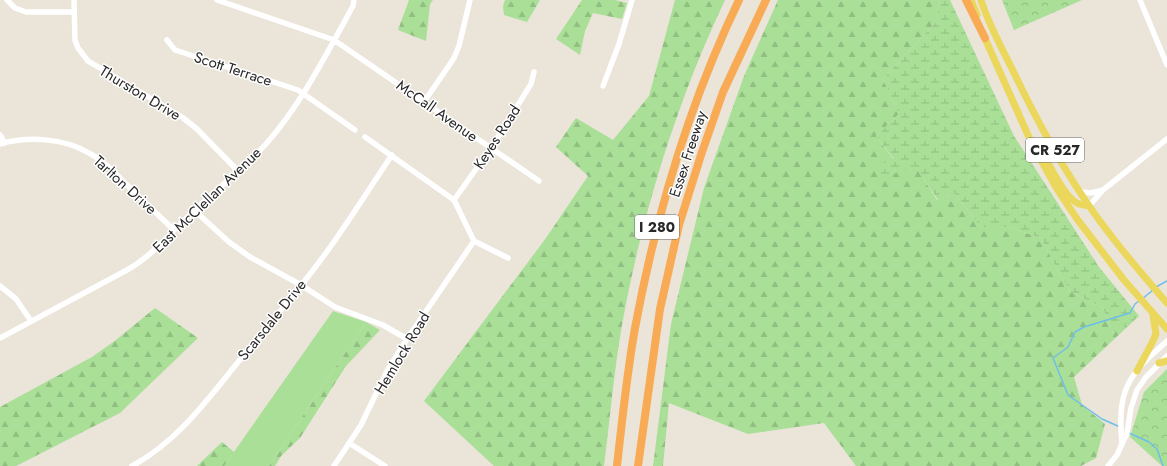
<svg xmlns="http://www.w3.org/2000/svg" width="1167" height="466" font-family="Jost,sans-serif">
	<defs>
		<pattern id="forest-firs" width="22" height="20" patternUnits="userSpaceOnUse"><rect width="22" height="20" fill="#a9df97"/><path d="M5 1l3.5 6h-7zM16 11l3.5 6h-7z" fill="#91bf82"/></pattern>
		<pattern id="wetland-marsh" width="20" height="14" patternUnits="userSpaceOnUse"><rect width="20" height="14" fill="#a9df97"/><path d="M1 5h8M5 5V1M11 12h8M15 12V8" fill="none" stroke="#91bf82"/></pattern>
		<pattern id="park-crowns" width="20" height="18" patternUnits="userSpaceOnUse"><rect width="20" height="18" fill="#a9df97"/><path d="M2 6a3 3 0 1 1 6 0M12 15a3 3 0 1 1 6 0" fill="none" stroke="#91bf82"/></pattern>
	</defs>
	<rect width="100%" height="100%" fill="#eae4d9"/>
	<!-- grass -->
	<path fill="#a9df97" d="M333,311L366,322L269,466H224Z"/>
	<!-- forest -->
	<path fill="url(#forest-firs)" d="M409,0H433L430,4L426,41L398,30Z
		M505,0H540L527,22L504,15L503,6Z
		M582,0H615L627,3L622,19L593,13L585,31L580,55L556,39Z
		M675,0H725C677,101 642,214 622,325C614,371 610,419 604,466H494L424,401L546,238L588,176L556,147L576,118L613,140L649,96Z
		M778,0H940L935,23L883,79L899,114L876,136L894,160L879,178L915,165L937,200L954,193L981,227H1009L1041,238L1059,273L1071,292L1103,308L1113,333L1123,318L1125,329L1074,377L1082,405L1105,424L1096,458L1081,466H856L824,423L748,434L669,403L663,466H653L671,324L704,188L744,76Z
		M155,308L198,338L120,413L16,466H0V407L92,357L116,340Z
		M366,322L380,330L346,366L300,438L281,456L275,466H269Z
		M222,442L234,452L224,466H197Z"/>
	<!-- wetland -->
	<path fill="url(#wetland-marsh)" d="M940,0H950L1014,136L1099,267L1139,316L1125,329L1123,319L1113,333L1103,308L1071,292L1059,273L1041,238L1009,227H981L954,193L938,200L915,166L879,179L881,164L894,159L876,136L899,114L883,79L935,23Z"/>
	<!-- park -->
	<path fill="url(#park-crowns)" d="M1002,0H1082L1014,30Z
		M1167,369V466H1162L1130,437L1144,392Z"/>
	<g fill="none" stroke-linecap="round" stroke-linejoin="round">
		<!-- stream -->
		<path stroke="#6ebeea" stroke-width="1.5" d="M1156,287L1167,281
			M1142,299L1153,290
			M1120,427L1102,419L1068,395L1053,358L1068,347L1075,332L1084,327L1130,313L1135,304L1139,301
			M1129,433L1149,442L1157,449L1163,466"/>
		<!-- minor -->
		<path stroke="#fff" stroke-width="5.5" d="M7,0L15,8L26,12H74
			M74,0L75,40L78,48L88,61L182,117L197,129L238,171
			M217,0L334,40L539,181
			M1140,0L1167,65
			M167,40L175,50L298,90L355,130
			M603,86L619,44L632,0
			M424,102L454,58L459,46L470,0
			M0,135L5,143
			M365,137L454,200L474,241L508,258
			M0,144C27,136 64,138 89,153C104,161 116,174 128,186C144,201 159,216 174,230
			M1081,192L1091,193L1103,190
			M454,200L491,148L531,84L534,72
			M1089,206L1103,190L1167,139
			M194,210L229,242L250,257L301,285L335,307L383,325L407,339
			M0,286L16,299L31,321
			M0,338L127,270C154,255 172,230 195,210C218,188 244,168 266,144C302,103 327,53 353,6L354,0
			M349,443L385,466
			M1122,444C1117,390 1127,376 1167,341
			M132,466C179,441 210,396 243,356C273,320 304,284 331,246C352,216 371,186 392,155
			M334,466L361,425L387,371L407,339L474,241
			M1108,466L1117,455L1127,433L1131,408L1137,390L1146,377L1167,356"/>
		<!-- major -->
		<path stroke="#ecd75d" stroke-width="7" d="M971,0L977,15
			M981,0C989,26 1003,50 1015,75C1041,129 1071,185 1109,233C1127,257 1147,280 1167,303
			M983,34L1032,144L1057,189L1077,219L1124,280L1167,329
			M1046,160C1054,172 1065,198 1079,204C1082,205 1086,205 1089,206
			M1159,363L1167,361
			M1137,371L1152,343L1156,334L1153,315"/>
		<!-- highway -->
		<path stroke="#f9aa55" stroke-width="8" d="M966,0L985,38
			M617,466C622,420 627,373 635,328C656,215 689,104 739,0
			M638,466L660,309L679,225L701,155L723,92L766,0"/>
	</g>
	<g text-anchor="middle" stroke-width="3" stroke-linejoin="round" paint-order="stroke">
		<!-- shield labels -->
		<g fill="#fff" stroke="#686868" stroke-width="1">
			<rect x="1026" y="138" width="58" height="24" rx="3"/>
			<rect x="635" y="215" width="44" height="24" rx="3"/>
		</g>
		<g font-size="14" font-weight="bold" fill="#282828">
			<text x="1055" y="155">CR 527</text>
			<text x="657" y="232">I 280</text>
		</g>
		<!-- street labels -->
		<g font-size="15" fill="#282828" stroke="#fff">
			<text transform="translate(233 69) rotate(18)" y="5">Scott Terrace</text>
			<text transform="translate(140 93) rotate(31)" y="5">Thurston Drive</text>
			<text transform="translate(437 111) rotate(35)" y="5">McCall Avenue</text>
			<text transform="translate(497 137) rotate(-57)" y="5">Keyes Road</text>
			<text transform="translate(688 154) rotate(-72)" y="5">Essex Freeway</text>
			<text transform="translate(125 185) rotate(42)" y="5">Tarlton Drive</text>
			<text transform="translate(207 200) rotate(-44)" y="5">East McClellan Avenue</text>
			<text transform="translate(272 320) rotate(-51)" y="5">Scarsdale Drive</text>
			<text transform="translate(402 353) rotate(-59)" y="5">Hemlock Road</text>
		</g>
	</g>
</svg>
